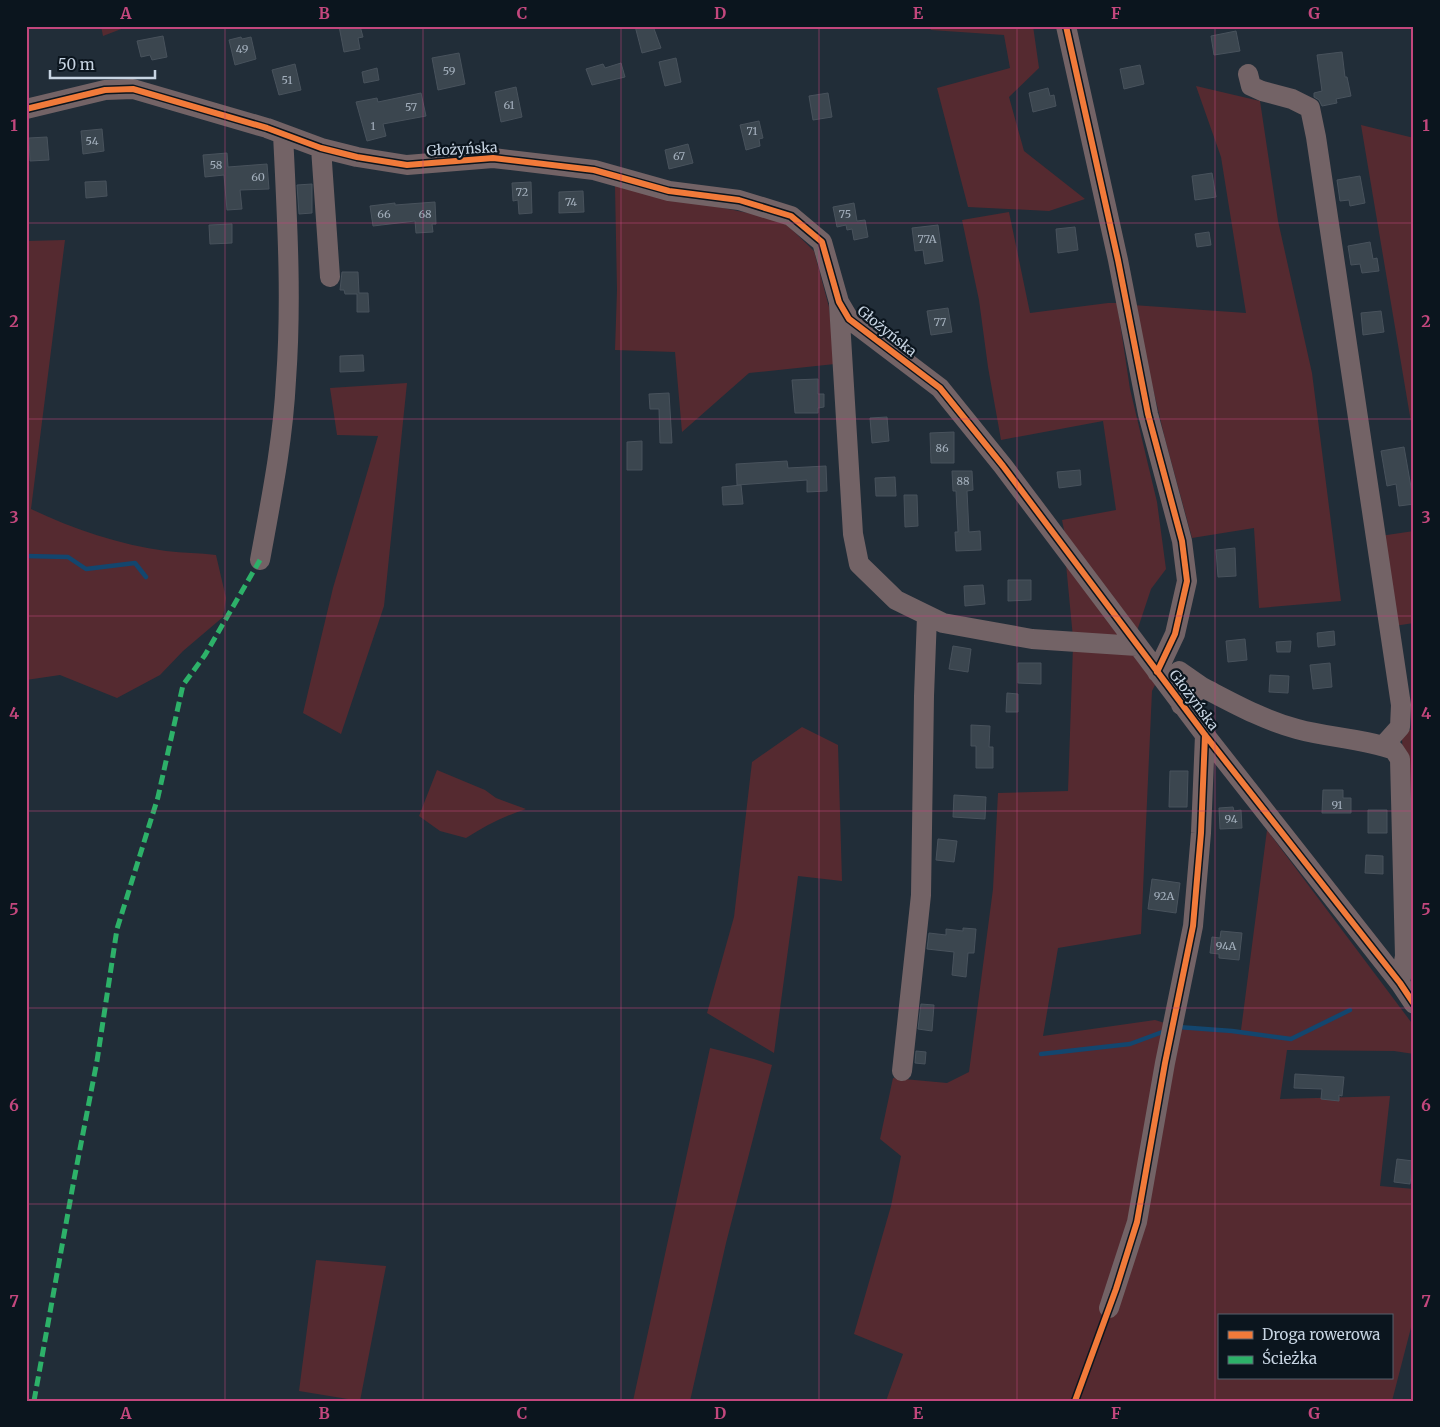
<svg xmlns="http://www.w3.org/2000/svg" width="1440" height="1427" font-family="Merriweather,serif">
	<rect width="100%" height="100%" fill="#212d38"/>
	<!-- green -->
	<path fill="#552a30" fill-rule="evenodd" d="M101,26H129L103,36Z
		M930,26H1033L1039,68L1009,97L1024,151L1085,199L1049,211L968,207L937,88L1010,68L1004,35L931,30Z
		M1196,86L1260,101L1278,221L1312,373L1341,601L1259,608L1254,528L1192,538L1165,439L1133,305L1246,313L1221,157Z
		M1361,125L1414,138V440Z
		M615,186L782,220L814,251L829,307L835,364L749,373L682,432L675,352L615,350L617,290Z
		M1009,212L1030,313L1108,303H1117L1130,389L1157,502L1166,569L1151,589L1137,631L1065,535L1062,520L1116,510L1103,421L1001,440L988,367L979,300L962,220Z
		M65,240L31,509C73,529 120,545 166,551C183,553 200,553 216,555L226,598L223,617L183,651L160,675L117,698L60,675L26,680V241Z
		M407,383L384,606L341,734L303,713L333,588L378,436L337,435L330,388Z
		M1414,531V623L1394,626L1380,536Z
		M1066,564L1123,636L1073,638Z
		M1073,646L1134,653L1157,681L1152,691L1141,934L1058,948L1043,1036L1155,1020L1178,1027L1241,1030L1267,830L1414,1026V1054L1394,1051L1287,1050L1280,1099L1390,1096L1380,1186L1414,1189V1316L1392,1401H886L903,1354L854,1334L891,1206L901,1156L880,1139L893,1078L947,1083L969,1072L993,889L998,793L1068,791ZM1219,1316H1391V1378H1219Z
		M802,727L838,745L842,881L798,876L774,1053L707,1013L734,917L752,762Z
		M1414,729V882H1410L1402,739L1409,730Z
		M437,770L485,790L496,798L526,809C504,816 485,826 466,838L440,831L419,816Z
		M710,1048L754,1059L772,1065L726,1243L690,1401H633Z
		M316,1260L386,1266L360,1401L299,1391Z"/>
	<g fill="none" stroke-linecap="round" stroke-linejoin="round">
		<!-- stream -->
		<path stroke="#13466e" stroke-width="4.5" d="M26,556L68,557L86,569L135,563L146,577
			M1178,1027L1232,1031L1291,1039L1350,1010
			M1041,1054L1130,1044L1165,1031"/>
	</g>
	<!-- building -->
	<path fill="#3b464f" stroke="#48525c" d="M339,26H360L363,37L358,38L360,49L344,52Z
		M635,26H653L661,48L642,53Z
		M1236,31L1240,51L1214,55L1211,36Z
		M163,36L167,57L152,60L150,55L141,57L137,41Z
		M241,37L242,39L251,37L256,59L235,65L229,40Z
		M1342,52L1345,77H1347L1351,96L1336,99L1337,103L1322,106L1319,100L1314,97V93L1322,91L1317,55Z
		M459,53L465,84L438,90L432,58Z
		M676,58L681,82L665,86L659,62Z
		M621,63L625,77L592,85L586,69L603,64L605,68Z
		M295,64L301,90L279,95L272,70Z
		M1140,65L1144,84L1124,89L1120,69Z
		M377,68L379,80L364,83L362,72Z
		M516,87L522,117L501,122L495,92Z
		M1048,88L1050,96L1054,95L1056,106L1033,112L1029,93Z
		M421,93L426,116L383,124L386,136L367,141L356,102L377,98L378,102Z
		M828,93L832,117L813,120L809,96Z
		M759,121L763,138L759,139L760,146L746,150L740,125Z
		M102,129L104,151L83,154L81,131Z
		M47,137L49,160L30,161L29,138Z
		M688,144L693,163L669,169L665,150Z
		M227,153L228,167L267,164L269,189L240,190L242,209L227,210L224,175L205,177L203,155Z
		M1212,173L1216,197L1195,200L1192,176Z
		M1360,176L1365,203L1350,206L1349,200L1340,201L1337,180Z
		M106,181L107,196L86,198L85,182Z
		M531,182L532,213L519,214L518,200L513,201L512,183Z
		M312,184V213L299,214L297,185Z
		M583,191L584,212L559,213V192Z
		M435,202L436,224H432L433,232L416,233L415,221L373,226L370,206L395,203V205Z
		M854,203L857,221L865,220L868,237L854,240L852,229L847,230L846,225L837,227L833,207Z
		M232,224V243L210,244L209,225Z
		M938,225L943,261L925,264L923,250L915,251L912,228Z
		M1075,227L1078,250L1058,253L1056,229Z
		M1209,232L1211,245L1197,247L1195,234Z
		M1370,242L1373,259L1377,258L1379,271L1362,273L1360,264L1351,265L1348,246Z
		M342,272H358L359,293H368L369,312H357V294H345L344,290H340Z
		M948,308L952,332L931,335L927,311Z
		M1381,311L1384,332L1363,335L1361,313Z
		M363,355L364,371L340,372V356Z
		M818,379V394H824V407L818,408V413H795L792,380Z
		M669,393L672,443H660L659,409H650L649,394Z
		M887,417L889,441L872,443L870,418Z
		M954,432V463H931L930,433Z
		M642,441V470H627V442Z
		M1404,447L1414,504L1399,506L1396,484L1387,486L1381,451Z
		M787,461L788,468L826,466L827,491L807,492V480L737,485L736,464Z
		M1080,470L1081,485L1059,488L1057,472Z
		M952,471H972L973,490L967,491L969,532L980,531L981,550L956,551L955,532H958L956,491H953Z
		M895,477L896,496H876L875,478Z
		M741,485L743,504L723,505L722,487Z
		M904,495H917L918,526L905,527Z
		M1235,548L1236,576L1218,577L1216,550Z
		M1008,580H1031V600L1008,601Z
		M983,585L985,604L965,606L964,586Z
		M1334,631L1335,645L1318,647L1317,633Z
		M1245,639L1247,660L1228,662L1226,641Z
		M1291,641L1290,652H1277L1276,642Z
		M953,646L971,649L968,672L949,669Z
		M1018,663H1041V684L1018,683Z
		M1330,663L1332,687L1313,689L1310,665Z
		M1270,675L1289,676L1288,693L1269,692Z
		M1007,693L1018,694V712H1006Z
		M971,725L990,726L989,747H993V768H976V746H971Z
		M1170,771H1188L1187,807H1169Z
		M1323,790H1343V798H1351V813H1322Z
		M954,795L986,797L985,819L953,817Z
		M1233,807L1234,811L1241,810L1242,828L1220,829L1219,808Z
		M1368,810H1387V833H1368Z
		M938,839L957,841L954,862L936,860Z
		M1366,855L1383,856V874L1365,873Z
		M1152,879L1180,883L1176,913L1148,909Z
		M963,928L976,929L974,953H968L966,977L952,975L954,952L927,949L929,933L946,935V929L963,931Z
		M1221,931L1242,933L1239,960L1219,958V954L1210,953L1212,937L1220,938Z
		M921,1004L934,1005L932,1031L918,1029Z
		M916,1051L926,1052L925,1064L915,1063Z
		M1295,1074L1344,1077L1342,1096L1339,1095V1101L1321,1099L1322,1089L1294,1088Z
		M1397,1159L1413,1161L1410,1184L1394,1182Z"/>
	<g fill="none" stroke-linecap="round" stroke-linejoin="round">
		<!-- minor -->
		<path stroke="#736366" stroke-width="20" d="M1066,26L1118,260L1148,414L1182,541L1187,581L1175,634L1157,672
			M1248,74L1251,86L1262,91L1292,99L1310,108L1316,137L1401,705L1400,727L1383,746
			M26,109L105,90L133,89L267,128L321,148L357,157L407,165L493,158L594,170L669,191L739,200L791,216L822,242L839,302L849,319L940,388L1003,466L1205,735L1400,983L1414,1004
			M321,148L330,277
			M839,304L853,534L859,564L896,600L943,623L1032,639L1137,646
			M260,560C271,500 283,441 286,380C292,298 287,216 283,134
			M1179,671L1202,687
			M1181,705L1202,687C1233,703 1263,720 1297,729C1329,738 1363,738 1394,750L1400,759L1405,956L1400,983
			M902,1071L921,895L924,696L927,616
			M1109,1308L1137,1222L1165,1063L1193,926L1201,833L1205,735"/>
		<!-- quiet -->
		<path stroke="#2db169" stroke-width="5" stroke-dasharray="10 5" stroke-linecap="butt" d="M34,1401L73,1185L97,1061L117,929L158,797L183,685L205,655L260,560"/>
		<defs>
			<path id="cycleway" d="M1066,26L1118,260L1148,414L1182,541L1187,581L1175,634L1157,672
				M26,109L105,90L133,89L267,128L321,148L357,157L407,165L493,158L594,170L669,191L739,200L791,216L822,242L839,302L849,319L940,388L1003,466L1205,735L1400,983L1414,1004
				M1075,1401L1116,1289L1137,1222L1165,1063L1193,926L1201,833L1205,735"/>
		</defs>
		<!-- cycleway casing -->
		<use href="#cycleway" stroke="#0b151e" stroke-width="9"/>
		<!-- cycleway -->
		<use href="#cycleway" stroke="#f17a3a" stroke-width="6"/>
	</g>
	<!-- grid -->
	<path fill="none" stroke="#c3477d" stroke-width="1" stroke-opacity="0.55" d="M225,26V1401M423,26V1401M621,26V1401M819,26V1401M1017,26V1401M1215,26V1401M26,223H1414M26,419H1414M26,616H1414M26,811H1414M26,1008H1414M26,1204H1414"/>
	<g text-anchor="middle" stroke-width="4.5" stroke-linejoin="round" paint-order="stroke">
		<!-- number labels -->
		<g font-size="11" fill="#a4b0bd">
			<text x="242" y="53">49</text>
			<text x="449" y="75">59</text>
			<text x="287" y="84">51</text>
			<text x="509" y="109">61</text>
			<text x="411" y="111">57</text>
			<text x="373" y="130">1</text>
			<text x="752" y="135">71</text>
			<text x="92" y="145">54</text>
			<text x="679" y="160">67</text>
			<text x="216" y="169">58</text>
			<text x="258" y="181">60</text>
			<text x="522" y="196">72</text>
			<text x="571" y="206">74</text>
			<text x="384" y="218">66</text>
			<text x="425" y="218">68</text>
			<text x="845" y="218">75</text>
			<text x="927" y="243">77A</text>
			<text x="940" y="326">77</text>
			<text x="942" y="452">86</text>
			<text x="963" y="485">88</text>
			<text x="1337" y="809">91</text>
			<text x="1231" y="823">94</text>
			<text x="1164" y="900">92A</text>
			<text x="1226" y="950">94A</text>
		</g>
		<!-- street labels -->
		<g font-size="14" fill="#c7d4e2" stroke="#0b151e">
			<text transform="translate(462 149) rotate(-3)" y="5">Głożyńska</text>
			<text transform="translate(887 331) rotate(39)" y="5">Głożyńska</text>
			<text transform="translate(1194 700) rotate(53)" y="5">Głożyńska</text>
		</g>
	</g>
	<!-- border -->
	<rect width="1440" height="1427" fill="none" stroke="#0b151e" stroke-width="55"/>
	<!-- legend -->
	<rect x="1218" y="1314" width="175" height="65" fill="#0b151e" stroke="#56616c"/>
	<rect x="1228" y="1331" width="25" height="8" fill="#f17a3a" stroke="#56616c"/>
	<text x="1262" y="1340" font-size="15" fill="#c7d4e2">Droga rowerowa</text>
	<rect x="1228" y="1356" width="25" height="8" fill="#2db169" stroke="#56616c"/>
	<text x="1262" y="1364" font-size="15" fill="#c7d4e2">Ścieżka</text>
	<!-- scale -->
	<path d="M50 70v8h105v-8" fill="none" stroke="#c7d4e2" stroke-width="2.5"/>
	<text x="58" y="70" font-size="15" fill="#c7d4e2" stroke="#0b151e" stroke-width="4" paint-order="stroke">50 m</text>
	<rect x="28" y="28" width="1384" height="1372" fill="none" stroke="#c3477d" stroke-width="2"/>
	<g font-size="16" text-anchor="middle" font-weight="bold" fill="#c3477d">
		<text x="126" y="19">A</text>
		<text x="324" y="19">B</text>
		<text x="522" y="19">C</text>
		<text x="720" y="19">D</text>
		<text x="918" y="19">E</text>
		<text x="1116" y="19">F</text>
		<text x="1314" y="19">G</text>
		<text x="14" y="131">1</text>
		<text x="1426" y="131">1</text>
		<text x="14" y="327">2</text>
		<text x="1426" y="327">2</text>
		<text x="14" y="523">3</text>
		<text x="1426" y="523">3</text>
		<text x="14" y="719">4</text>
		<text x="1426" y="719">4</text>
		<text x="14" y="915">5</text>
		<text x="1426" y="915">5</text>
		<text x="14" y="1111">6</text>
		<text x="1426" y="1111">6</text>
		<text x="14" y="1307">7</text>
		<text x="1426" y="1307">7</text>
		<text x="126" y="1419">A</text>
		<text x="324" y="1419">B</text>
		<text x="522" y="1419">C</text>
		<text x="720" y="1419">D</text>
		<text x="918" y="1419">E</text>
		<text x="1116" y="1419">F</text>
		<text x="1314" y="1419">G</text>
	</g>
</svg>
